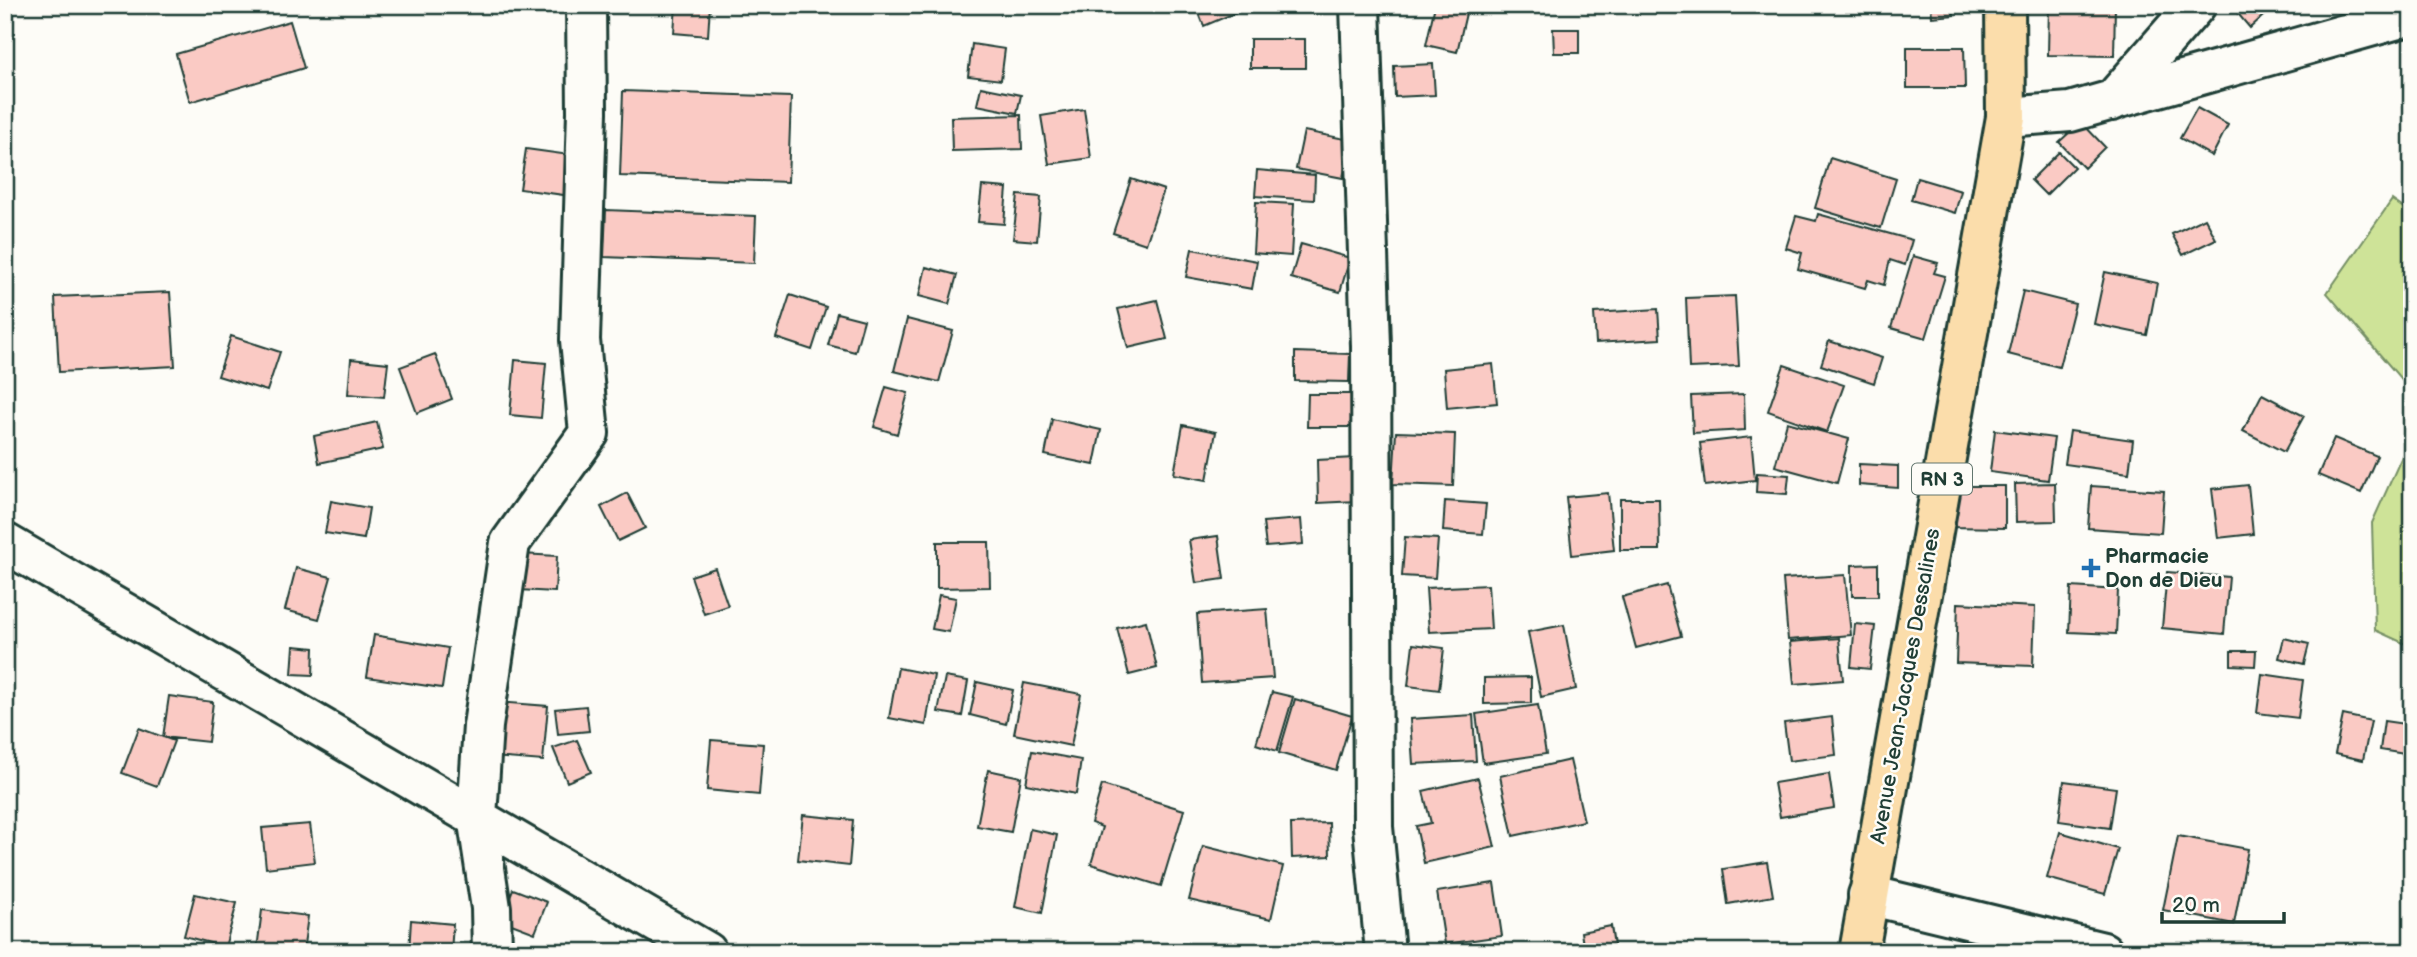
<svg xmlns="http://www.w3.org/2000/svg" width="2417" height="957" font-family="'Balsamiq Sans',sans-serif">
	<rect width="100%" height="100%" fill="#fdfcf7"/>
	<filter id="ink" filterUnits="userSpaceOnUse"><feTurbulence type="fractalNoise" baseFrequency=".0143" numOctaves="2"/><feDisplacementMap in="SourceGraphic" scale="14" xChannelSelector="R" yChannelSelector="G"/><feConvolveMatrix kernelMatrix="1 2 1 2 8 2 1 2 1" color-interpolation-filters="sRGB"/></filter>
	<g filter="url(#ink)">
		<!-- green -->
		<path fill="#cee398" stroke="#769066" stroke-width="2" d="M2392,200L2412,214V392L2327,293Z
			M2412,434V647L2375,630L2372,523Z"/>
		<!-- building -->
		<path fill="#facac4" stroke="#1f3d34" stroke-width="2" d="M676,5H710L708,36L674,33Z
			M1196,5H1249V7L1204,26Z
			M1435,5L1467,9L1457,52L1426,45Z
			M1931,5H1953L1954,15L1932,17Z
			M2049,5H2115L2114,56L2048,55Z
			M2238,5H2275L2250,28L2234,9Z
			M290,21L304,68L190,102L176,54Z
			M1553,29H1579V53H1554Z
			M1250,39H1305V68H1250Z
			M972,44L1005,49L1001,80L968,76Z
			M1907,47H1964L1965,88H1907Z
			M1433,64L1435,95L1395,97L1394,66Z
			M981,87L1021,95L1017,113L977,105Z
			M623,91L791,97L788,182L620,176Z
			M2197,108L2228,125L2212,156L2180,138Z
			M1084,109L1091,158L1049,164L1041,116Z
			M1021,115L1022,149L952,151L951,117Z
			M2081,122L2105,147L2084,168L2059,142Z
			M1304,131L1350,140L1343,178L1296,169Z
			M526,149L577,156L571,196L520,189Z
			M2059,152L2074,167L2046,195L2031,180Z
			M1830,158L1896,179L1881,228L1815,208Z
			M1257,170L1315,175L1314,200L1255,196Z
			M1917,178L1961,191L1955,213L1911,200Z
			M1131,179L1164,190L1146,244L1113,233Z
			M982,186L1007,188L1004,224L978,222Z
			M1018,195L1041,197L1037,241L1013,239Z
			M1256,202L1294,204L1291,256L1253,253Z
			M606,210L756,216L754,263L604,257Z
			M1818,214L1912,240L1905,265L1890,260L1884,285L1868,280L1865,288L1798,269L1802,253L1786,248L1796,216L1816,221Z
			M2205,218L2216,239L2183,255L2172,234Z
			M1301,244L1350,258L1340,292L1291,278Z
			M1192,249L1257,261L1252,289L1186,277Z
			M1913,256L1938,263L1934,273L1945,276L1926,338L1891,328Z
			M926,267L957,275L949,304L919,296Z
			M2105,272L2157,283L2147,335L2094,324Z
			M2023,291L2075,304L2059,367L2008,354Z
			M170,292L175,366L59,372L55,297Z
			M790,295L826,307L812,350L776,338Z
			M1735,296L1739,366L1689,368L1686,298Z
			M1157,300L1167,339L1128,348L1118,309Z
			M1658,309L1660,339L1596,343L1594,313Z
			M837,313L864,320L855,352L828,345Z
			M907,319L953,331L939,382L894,371Z
			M231,336L280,352L267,391L218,376Z
			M1829,341L1882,358L1874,383L1821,365Z
			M1295,352L1350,354L1349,382L1295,381Z
			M435,354L452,399L417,413L400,367Z
			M351,359L388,363L384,397L348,394Z
			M515,360L546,363L541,418L510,415Z
			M1493,364L1497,403L1447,408L1444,369Z
			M1784,365L1844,385L1827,432L1768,411Z
			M886,387L908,393L897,434L874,427Z
			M1308,394H1352V427H1307Z
			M1744,394L1745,430L1693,433L1691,396Z
			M2262,394L2304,416L2284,452L2243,431Z
			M1052,419L1101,430L1094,465L1045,455Z
			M377,422L383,449L319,463L314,436Z
			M1787,422L1849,439L1837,483L1775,466Z
			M1183,425L1216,432L1207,480L1174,474Z
			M1995,430L2054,438L2048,480L1990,472Z
			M2070,431L2133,440L2129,473L2065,464Z
			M1396,432L1455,434L1453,486L1393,484Z
			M1751,437L1755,480L1705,486L1700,443Z
			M2334,438L2377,456L2361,493L2318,475Z
			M1355,458L1357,501L1318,503L1317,460Z
			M1859,464L1898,466V488L1859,485Z
			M1757,473L1789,475L1787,494L1756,492Z
			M2055,483L2056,521L2016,522L2015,484Z
			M2248,485L2253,534L2218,538L2212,489Z
			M1950,486H2005V528L1949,527Z
			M2091,486L2164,491L2161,533L2088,528Z
			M627,493L645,528L618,541L601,507Z
			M1608,493L1614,550L1572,555L1566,497Z
			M1620,499H1659L1660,550H1620Z
			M331,501L369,508L364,539L325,533Z
			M1445,501L1486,504L1483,534L1443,531Z
			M1301,519L1303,544L1266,547L1263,522Z
			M1218,536L1224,579L1196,583L1189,540Z
			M1405,537L1438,539L1435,578L1402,576Z
			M937,542H989L990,587L937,588Z
			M521,554L557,556L555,592L519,590Z
			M1878,564V596H1852V565Z
			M296,568L331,577L319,619L285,610Z
			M715,568L728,606L704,614L691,576Z
			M2167,572L2229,577L2224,634L2162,628Z
			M1845,575L1851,635L1788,640L1783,579Z
			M1488,585L1491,629L1429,632L1426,588Z
			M1667,585L1681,636L1636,648L1622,597Z
			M2071,587L2118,590L2116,634L2069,632Z
			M939,595L956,598L949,632L932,629Z
			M1958,603L2035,607L2033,666L1956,663Z
			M1267,609L1273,678L1202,683L1197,614Z
			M1146,621L1157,668L1129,675L1117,628Z
			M1855,624L1875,626L1870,669L1851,667Z
			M1564,625L1576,689L1541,697L1528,632Z
			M374,635L448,648L442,688L367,677Z
			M1839,638L1843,680L1794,684L1790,642Z
			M2284,638L2309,644L2304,664L2279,658Z
			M1413,644L1444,648L1439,690L1408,686Z
			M294,646L314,648L313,675L292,674Z
			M2231,651H2256L2255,666L2231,665Z
			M898,668L934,675L926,725L889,718Z
			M2262,674L2303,680L2298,718L2257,713Z
			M945,677L968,681L962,716L938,712Z
			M1531,677V703L1484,704V678Z
			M977,682L1013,690L1006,724L970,715Z
			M1024,683L1081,694L1071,746L1014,734Z
			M1272,692L1293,697L1277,751L1256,744Z
			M169,696L213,702L208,742L163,737Z
			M1295,699L1352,716L1336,770L1279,753Z
			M497,702L548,706L543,761L493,757Z
			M1538,705L1546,754L1483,763L1476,714Z
			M586,706L589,731L558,734L555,709Z
			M1473,715L1476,761L1413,764L1410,719Z
			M2343,715L2371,721L2363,760L2335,754Z
			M1832,717L1836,755L1789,761L1784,723Z
			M2384,721L2412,725L2411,755L2380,750Z
			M139,728L174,741L157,786L122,773Z
			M577,740L591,772L567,782L553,748Z
			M711,740L763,744L759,795L707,790Z
			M1032,751L1081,760L1076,794L1026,784Z
			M1570,760L1584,821L1513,836L1500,776Z
			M988,770L1021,777L1011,832L977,826Z
			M1829,774L1834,808L1780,817L1774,783Z
			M1478,778L1495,847L1424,863L1416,826L1431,823L1423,791Z
			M2064,781L2116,788L2110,828L2059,821Z
			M1102,785L1184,810L1161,886L1091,864L1102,827L1091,823Z
			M803,815L853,820L849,866L798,860Z
			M1329,823L1330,856L1292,858L1291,824Z
			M310,824L315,862L266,868L262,828Z
			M1030,829L1057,835L1042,913L1015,907Z
			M2060,832L2118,849L2105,894L2047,878Z
			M2178,836L2248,849L2234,924L2163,910Z
			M1203,846L1283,866L1271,919L1189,900Z
			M1767,862L1773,896L1728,904L1723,869Z
			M1494,883L1502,936L1445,944L1437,892Z
			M513,889L547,902L535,933L501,920Z
			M195,894L237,903L225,947L184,936Z
			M262,910L308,916L303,952L257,949Z
			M411,920L453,924L451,952H409Z
			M1611,926L1615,952H1584L1581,932Z"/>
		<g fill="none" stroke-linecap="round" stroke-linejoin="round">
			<defs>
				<path id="minor" d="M1360,5L1371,346L1373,827L1385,952
					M2112,101L2196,5
					M2006,117L2070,112L2412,15
					M5,543L707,952
					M1868,895L2103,952
					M492,952L491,908L477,816L483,726L510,543L589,433L580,340L587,112L586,5"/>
				<path id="major" d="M1859,952L2006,117L2005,5"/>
			</defs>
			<!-- minor casing -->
			<use href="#minor" stroke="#1f3d34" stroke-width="44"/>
			<!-- major casing -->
			<use href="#major" stroke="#1f3d34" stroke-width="44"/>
			<!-- minor -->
			<use href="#minor" stroke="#fdfcf7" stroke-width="38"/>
			<!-- major -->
			<use href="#major" stroke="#fbddab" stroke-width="38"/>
		</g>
	</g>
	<!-- markers -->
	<path fill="#1f6fb2" stroke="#fdfcf7" stroke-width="2.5" d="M2087.5 557.5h7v7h7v7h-7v7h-7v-7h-7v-7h7z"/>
	<g text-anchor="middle" stroke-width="5" stroke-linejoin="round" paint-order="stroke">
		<!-- shield labels -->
		<rect fill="#fdfcf7" stroke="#62766e" stroke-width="2" x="1912" y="463.5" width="60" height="31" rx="5"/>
		<g font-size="19" font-weight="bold" fill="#1f3d34">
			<text x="1942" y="486">RN 3</text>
		</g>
		<!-- poi labels -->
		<g font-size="21" font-weight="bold" fill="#1f3d34" stroke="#fdfcf7" text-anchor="start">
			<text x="2105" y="563">Pharmacie<tspan x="2105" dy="24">Don de Dieu</tspan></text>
		</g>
		<!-- street labels -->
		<g font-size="21" fill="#1f3d34" stroke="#fdfcf7">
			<text transform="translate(1905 686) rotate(-80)" y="7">Avenue Jean-Jacques Dessalines</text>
		</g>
	</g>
	<!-- margin -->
	<rect width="2417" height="957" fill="none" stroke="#fdfcf7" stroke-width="28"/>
	<rect x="14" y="14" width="2389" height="929" fill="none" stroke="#1f3d34" stroke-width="2.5" filter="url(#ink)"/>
	<!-- scale -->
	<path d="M2162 912v10h122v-10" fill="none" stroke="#1f3d34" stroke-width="3.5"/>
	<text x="2172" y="912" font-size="21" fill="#1f3d34" stroke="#fdfcf7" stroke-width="5" paint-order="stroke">20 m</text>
</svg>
